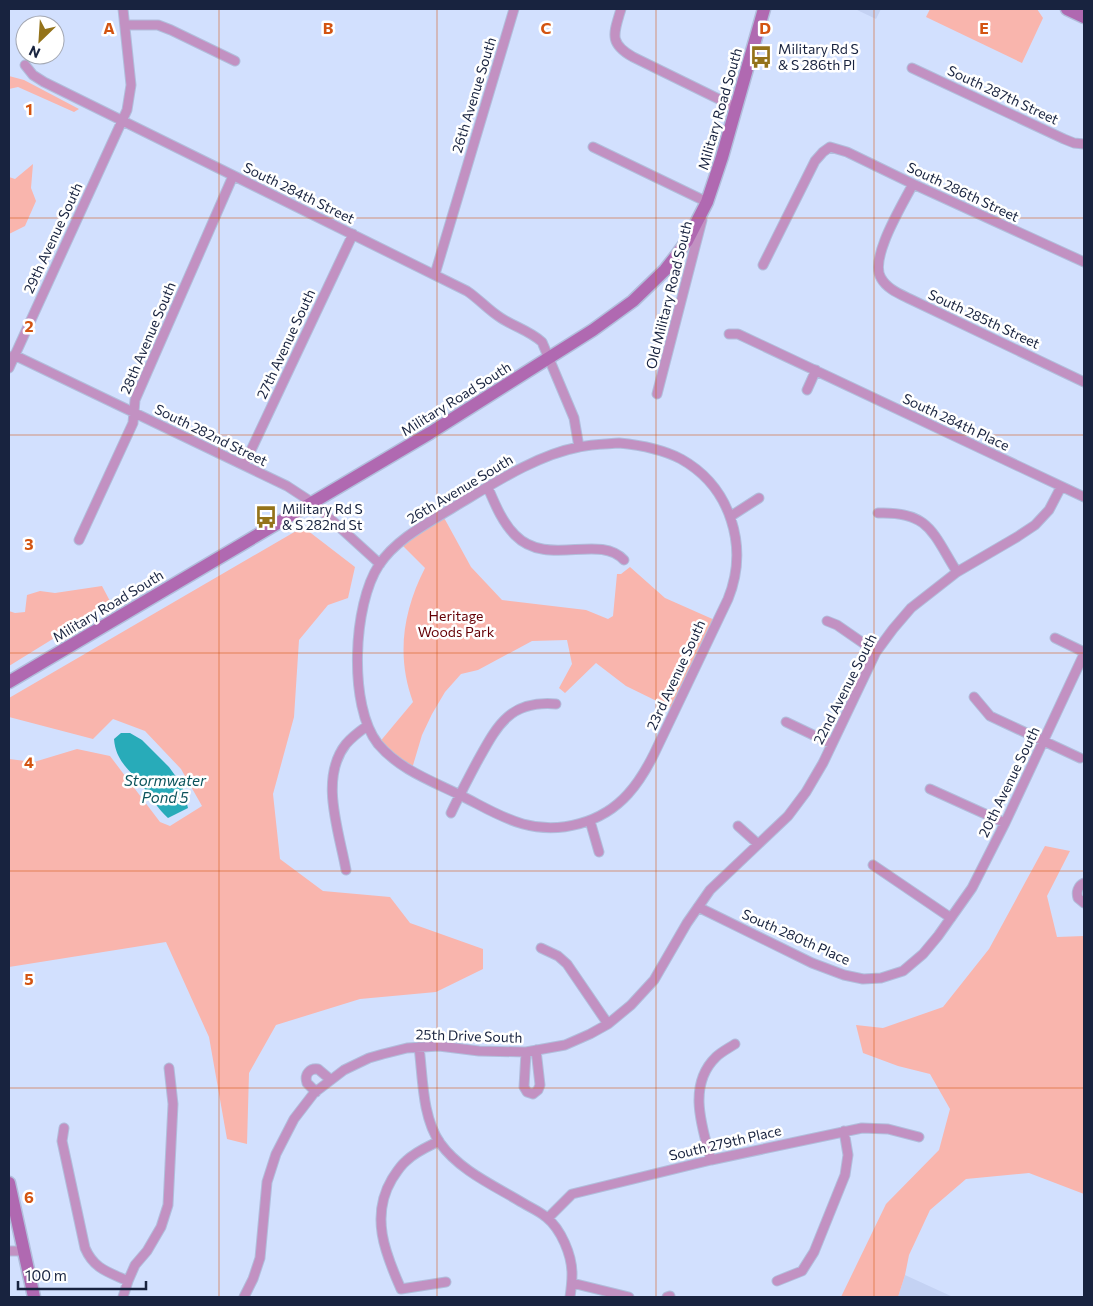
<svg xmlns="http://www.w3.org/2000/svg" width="1093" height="1306" font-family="Commissioner,sans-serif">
	<rect width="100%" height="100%" fill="#d2e0fe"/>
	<!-- built -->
	<path fill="#c4d2f3" d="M855,9H881L876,19Z
		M905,1275L953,1297H898Z"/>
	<!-- green -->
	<path fill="#f9b5ad" d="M930,9H1037L1043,18L1022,63L926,17Z
		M9,76L24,80L79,109L74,112L18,87L9,89Z
		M33,164L31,188L36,201L25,226L9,234V177L15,179Z
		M442,514L471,567L502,600L586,610L608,619L613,616L617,574H621L630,567L665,598L717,621L675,710L626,686L596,663L565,693L559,688L572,664L567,640L532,641L478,670L461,674L445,692L432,714L422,735L411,772L378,744L413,702C396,656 403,611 425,568L400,543Z
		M303,527L355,567L348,598L328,605L299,640L294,717L273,794L280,859L323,891L390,897L410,923L483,949V969L436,992L360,999L276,1025L249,1073L247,1144L227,1139L209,1037L166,942L9,967V759L34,762L77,749L110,756L160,822L170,826L202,806L181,769L145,731L113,719L93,739L9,717V698Z
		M102,586L111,603L9,666V611L15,613L25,612L27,595L40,591L55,593Z
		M1045,846L1070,851L1047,896L1057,937L1084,936V1194L1029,1173L966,1179L930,1210L909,1255L905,1275L898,1297H841L886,1204L939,1150L950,1109L930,1074L898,1066L863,1053L856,1025L883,1028L943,1007L989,949Z"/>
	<!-- water -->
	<path fill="#28abb9" d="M121,733H130L142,740L169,767L182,785L188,808L168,818C158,809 152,798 144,788C131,770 116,763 114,739Z"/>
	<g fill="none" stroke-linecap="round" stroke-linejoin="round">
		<defs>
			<path id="street" d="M621,9C614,33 608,43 633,57L737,108
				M125,25H158L171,30L235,61
				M25,65L33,75L44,82L467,291C479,299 488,310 501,318C515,327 530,331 542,342L574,418L579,447
				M912,68L1064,139L1074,143L1084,144
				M593,147L707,202L705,207
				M913,184C903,204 869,258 881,278C887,289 900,294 910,299L1084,382
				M763,265L815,161L823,152L830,147L847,152L913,184L1084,262
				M435,274L514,9
				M729,334H738L1084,497
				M14,355L287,486L313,503L380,564
				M9,368L127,110L131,85L123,9
				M807,390L816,370
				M657,394L702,220
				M619,443C640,445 662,449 681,459C731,487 749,547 728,599L654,754C647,768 639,782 628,794C602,823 560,834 523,824C501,818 482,806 462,796C432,781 400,770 378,744C348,706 353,604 379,565C396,539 428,523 454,507C491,485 536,455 579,447C592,444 606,444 619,443Z
				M244,465L353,234
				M488,488C495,504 502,522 515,535C547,568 599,533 624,560
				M878,513C930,511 933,534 957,572
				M731,516L759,498
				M79,540L133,423L135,400L233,176
				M827,621L837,625L876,652
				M1055,638L1084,652
				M974,697L990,716L1080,758
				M786,722L832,744
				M930,789L1005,823
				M451,813C459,796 468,779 477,762C497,726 509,700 556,704
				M590,821L599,852
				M738,826L758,844
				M873,865L951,918
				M346,870C339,831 319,778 346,744C352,737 360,731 367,726
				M1084,883C1078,886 1076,892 1078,898L1084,903
				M698,907L812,963L844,975L863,979L881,978L903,971L923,954L938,936L972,888L1005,823L1084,654
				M541,948L558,956L567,964L608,1024
				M419,1047C423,1078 422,1117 440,1143C460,1171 495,1186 523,1203C531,1208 539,1211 546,1217C561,1229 572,1255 572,1274C572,1282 571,1290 570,1297
				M526,1052L524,1087L527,1092L533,1094L538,1090L540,1085L536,1050
				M316,1092L307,1083C304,1074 310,1068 318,1069L331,1080
				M64,1128L62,1141L85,1248C94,1269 108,1272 128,1281
				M439,1141C427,1147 415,1152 406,1161C400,1166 396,1173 392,1179C370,1216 385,1253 401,1289L446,1282
				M711,1160C702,1127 687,1085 716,1057C721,1052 729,1048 735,1044
				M548,1218L572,1194L711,1160L862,1128L888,1129L919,1137
				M9,1251H24
				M777,1281L802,1271L814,1252L845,1175L848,1155L844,1131
				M572,1283L629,1297
				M123,1297L128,1281L135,1265L147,1251L161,1227L168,1205L173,1104L169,1068
				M244,1297L253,1279L260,1258L267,1182L276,1154L294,1119L314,1093L344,1070L369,1058L383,1054L407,1048L439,1046L479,1051L526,1052L565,1045L590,1034L608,1024L631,1005L654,980L687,923L710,890L788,816L806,792L823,763L876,652L893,629L911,608L957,572L1017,537L1035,525L1049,510L1061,487
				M667,1297L670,1296"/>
			<path id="secondary" d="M1067,9L1084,17
				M9,682L430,433L593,330L633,301L665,270L676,256L687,241L707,202L722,157L764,9
				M9,1183L34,1297"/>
		</defs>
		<!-- street casing -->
		<use href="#street" stroke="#b1bedc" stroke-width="11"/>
		<!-- secondary casing -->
		<use href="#secondary" stroke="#b1bedc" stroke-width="15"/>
		<!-- street -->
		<use href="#street" stroke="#c291c2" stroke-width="9"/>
		<!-- secondary -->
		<use href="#secondary" stroke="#b069b1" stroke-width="12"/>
	</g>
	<!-- grid -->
	<path fill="none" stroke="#d35411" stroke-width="1" stroke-opacity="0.55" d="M219,9V1297M437,9V1297M656,9V1297M874,9V1297M9,218H1084M9,435H1084M9,653H1084M9,871H1084M9,1088H1084"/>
	<!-- icons -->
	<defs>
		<symbol id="bus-bare" viewBox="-9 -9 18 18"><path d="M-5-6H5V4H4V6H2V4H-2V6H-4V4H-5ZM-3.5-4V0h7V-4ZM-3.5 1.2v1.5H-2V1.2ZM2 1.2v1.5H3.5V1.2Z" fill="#94731a" stroke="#fff" stroke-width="2.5" paint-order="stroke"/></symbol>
	</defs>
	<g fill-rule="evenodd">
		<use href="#bus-bare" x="745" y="41" width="32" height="32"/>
		<use href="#bus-bare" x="250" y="501" width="32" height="32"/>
	</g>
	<g text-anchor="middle" stroke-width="5" stroke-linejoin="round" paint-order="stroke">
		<!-- poi labels -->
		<g font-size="14" fill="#18233f" stroke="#fff" text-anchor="start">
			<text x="778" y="54">Military Rd S<tspan x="778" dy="16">&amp; S 286th Pl</tspan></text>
			<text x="282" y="514">Military Rd S<tspan x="282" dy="16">&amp; S 282nd St</tspan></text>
		</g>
		<!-- street labels -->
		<g font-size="14" fill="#18233f" stroke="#fff">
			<text transform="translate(474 95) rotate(-73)" y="5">26th Avenue South</text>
			<text transform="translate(1003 95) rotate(25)" y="5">South 287th Street</text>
			<text transform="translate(720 109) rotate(-74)" y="5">Military Road South</text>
			<text transform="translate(963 192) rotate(25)" y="5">South 286th Street</text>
			<text transform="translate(299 193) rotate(26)" y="5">South 284th Street</text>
			<text transform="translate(53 238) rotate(-65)" y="5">29th Avenue South</text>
			<text transform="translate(669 295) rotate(-76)" y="5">Old Military Road South</text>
			<text transform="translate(984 319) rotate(25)" y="5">South 285th Street</text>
			<text transform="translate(148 338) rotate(-67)" y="5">28th Avenue South</text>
			<text transform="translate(286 344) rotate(-65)" y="5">27th Avenue South</text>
			<text transform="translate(456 399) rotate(-32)" y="5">Military Road South</text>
			<text transform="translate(956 422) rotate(25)" y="5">South 284th Place</text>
			<text transform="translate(211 435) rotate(26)" y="5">South 282nd Street</text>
			<text transform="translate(460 489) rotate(-31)" y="5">26th Avenue South</text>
			<text transform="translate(108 606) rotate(-31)" y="5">Military Road South</text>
			<text transform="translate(676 675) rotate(-65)" y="5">23rd Avenue South</text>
			<text transform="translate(845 689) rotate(-63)" y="5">22nd Avenue South</text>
			<text transform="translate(1009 782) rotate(-64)" y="5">20th Avenue South</text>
			<text transform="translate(796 937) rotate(24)" y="5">South 280th Place</text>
			<text transform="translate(469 1036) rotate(2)" y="5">25th Drive South</text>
			<text transform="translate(725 1143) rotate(-13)" y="5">South 279th Place</text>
		</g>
		<!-- park labels -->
		<g font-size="14" fill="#650005" stroke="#fff">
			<text x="456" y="621">Heritage<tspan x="456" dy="16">Woods Park</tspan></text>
		</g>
		<!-- water labels -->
		<g font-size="15" font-style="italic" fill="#0b535b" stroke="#fff">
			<text x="165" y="786">Stormwater<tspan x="165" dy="17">Pond 5</tspan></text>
		</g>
	</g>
	<g font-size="16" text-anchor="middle" font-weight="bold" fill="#d35411" stroke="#fff" stroke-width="5" stroke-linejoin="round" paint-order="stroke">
		<text x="109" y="34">A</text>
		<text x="328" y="34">B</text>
		<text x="546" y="34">C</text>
		<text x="765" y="34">D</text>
		<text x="984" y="34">E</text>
		<text x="29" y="115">1</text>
		<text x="29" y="332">2</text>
		<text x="29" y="550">3</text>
		<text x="29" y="768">4</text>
		<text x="29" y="985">5</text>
		<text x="29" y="1203">6</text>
	</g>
	<!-- border -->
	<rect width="1093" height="1306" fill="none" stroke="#18233f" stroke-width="20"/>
	<!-- north arrow -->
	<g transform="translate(40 40) rotate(205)"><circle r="24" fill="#ffffff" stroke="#a3a7b2"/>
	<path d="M0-4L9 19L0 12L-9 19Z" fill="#94731a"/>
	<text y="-8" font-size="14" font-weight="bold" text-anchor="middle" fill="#18233f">N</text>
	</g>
	<!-- scale -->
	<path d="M18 1281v8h128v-8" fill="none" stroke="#18233f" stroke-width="2.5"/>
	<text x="25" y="1281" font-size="15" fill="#18233f" stroke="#ffffff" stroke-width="4" paint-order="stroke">100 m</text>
</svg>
